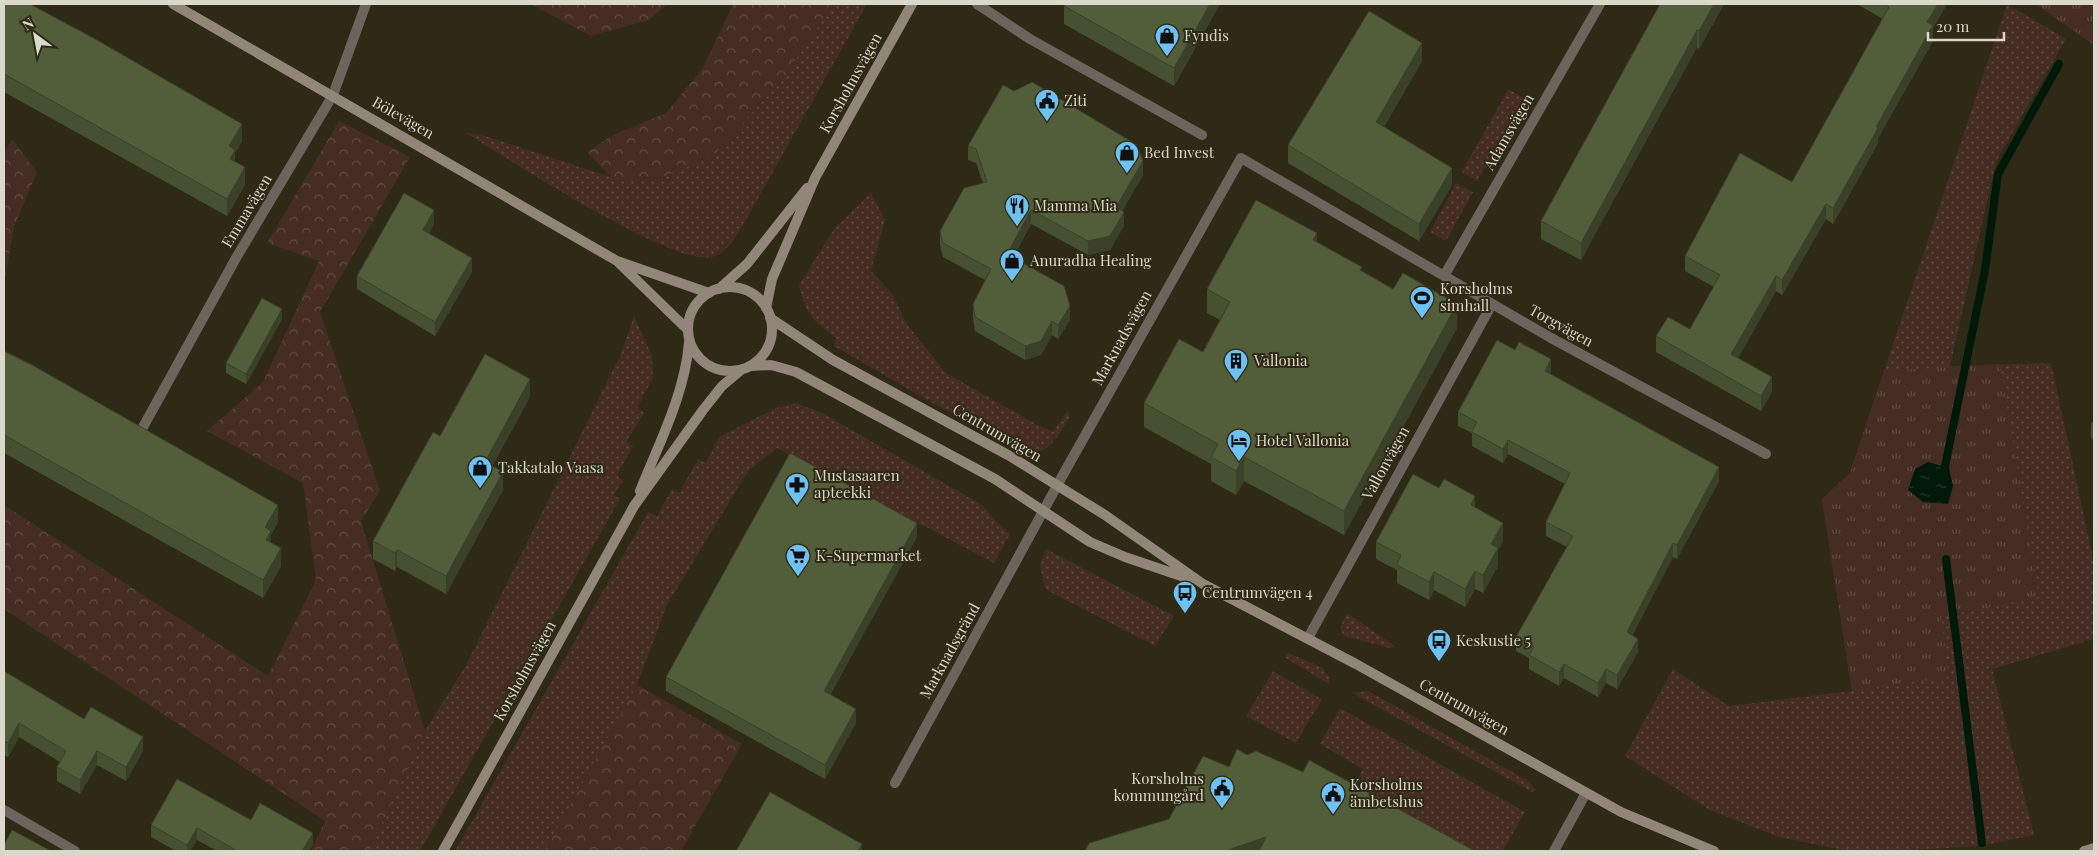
<svg xmlns="http://www.w3.org/2000/svg" width="2098" height="855" font-family="'Playfair Display',serif">
	<defs>
		<pattern id="grass-dots" width="8" height="8" patternUnits="userSpaceOnUse" patternTransform="scale(1.25)"><rect width="8" height="8" fill="#462d23"/><path d="M2 2h.1M6 6h.1" fill="none" stroke="#604b42" stroke-width="1.8" stroke-linecap="round"/></pattern>
		<pattern id="forest-crowns" width="20" height="18" patternUnits="userSpaceOnUse" patternTransform="scale(1.25)"><rect width="20" height="18" fill="#462d23"/><path d="M2 6a3 3 0 1 1 6 0M12 15a3 3 0 1 1 6 0" fill="none" stroke="#604b42"/></pattern>
		<pattern id="park-tufts" width="24" height="20" patternUnits="userSpaceOnUse" patternTransform="scale(1.25)"><rect width="24" height="20" fill="#462d23"/><path d="M3 7l-1-3M5 7V3M7 7l1-3M15 17l-1-3M17 17v-4M19 17l1-3" fill="none" stroke="#604b42"/></pattern>
		<pattern id="water-ripples" width="26" height="14" patternUnits="userSpaceOnUse" patternTransform="scale(1.25)"><rect width="26" height="14" fill="#011909"/><path d="M2 4q2-2 4 0t4 0M15 11q2-2 4 0t4 0" fill="none" stroke="#253a2c"/></pattern>
	</defs>
	<rect width="100%" height="100%" fill="#2e2a15"/>
	<!-- grass -->
	<path fill="url(#grass-dots)" d="M833,4H867L751,211C742,226 731,252 712,257C673,267 507,158 466,133L485,136L611,177L713,156L785,76Z
		M2007,4L2066,39L1996,162L1950,366L2051,363L2094,563V639L1992,669L2034,835L1979,846L1914,850H1843L1779,837L1710,810L1625,756L1673,669L1729,706L1852,691L1822,499L1850,473Z
		M1508,89L1524,98L1477,181L1462,172Z
		M1456,183L1473,192L1446,241L1430,232Z
		M871,193L885,220L871,271L893,295L906,323L946,373L1034,423L1053,432L1068,410L1070,417C1057,436 1051,455 1025,452L922,397L834,346L836,338C812,319 806,316 799,285L834,229Z
		M634,316L652,356L653,378L637,408L644,413L626,442L633,446L617,475L623,480L614,495L620,499L420,851H369L425,731L465,667L621,354Z
		M796,403L824,414L982,505L993,518L1010,534L994,563L777,448L748,471L667,605L637,685L545,851H455L648,512L657,516L672,489L679,493L698,459L706,463L719,437L776,408Z
		M1046,549L1174,616L1155,646L1045,589L1040,565Z
		M1347,613L1395,646L1390,648L1344,636L1340,628Z
		M1288,653L1323,668L1330,679L1329,684L1284,657Z
		M1273,671L1322,699L1296,743L1246,716Z
		M1368,691L1528,781L1536,790L1532,792L1352,693Z
		M1340,708L1525,812L1503,851H1460L1351,791L1363,769L1320,744Z"/>
	<!-- forest -->
	<path fill="url(#forest-crowns)" d="M531,4H668L649,20L591,36Z
		M733,4H833L785,76L713,156L651,182L611,177L587,152L613,135L666,113L703,68Z
		M339,121L410,157L320,312L380,491L361,521L425,731L369,851H311L325,821L4,609V505L268,676L316,580L303,483L207,431L263,382L319,261L267,243Z
		M12,139L37,172L14,227L4,285V154Z
		M637,685L742,744L681,851H545Z"/>
	<!-- park -->
	<path fill="url(#park-tufts)" d="M2035,4H2094V45Z
		M2000,364L2039,597L1941,617L1949,677L1852,691L1822,499L1850,473L1884,371Z"/>
	<!-- water -->
	<path fill="url(#water-ripples)" d="M1928,462L1949,468L1953,486L1948,504L1923,502L1908,490L1915,469Z"/>
	<g fill="none" stroke-linecap="round" stroke-linejoin="round">
		<!-- stream -->
		<path stroke="#011909" stroke-width="8" d="M1943,476L1985,270L1998,174L2059,64
			M1946,559L1982,843"/>
		<!-- street -->
		<path stroke="#6c655d" stroke-width="10" d="M977,4L1030,39L1202,135
			M1444,276L1600,4
			M142,429L236,258L333,95L366,4
			M1308,638L1492,304
			M895,783L1064,473L1241,158L1551,338L1766,454
			M4,810L75,851
			M1554,851L1586,793"/>
		<!-- secondary -->
		<path stroke="#918679" stroke-width="10" d="M173,4L617,261L709,293
			M619,263L688,330
			M688 329a42 42 0 1 1 84 0a42 42 0 1 1-84 0Z
			M719,289L747,264L807,188
			M766,308L772,279L815,178L912,4
			M770,318L833,360L1008,455L1105,515L1203,584L1356,664L1621,812L1714,851
			M751,366L771,365L796,372L995,479L1090,542L1125,557L1190,579
			M640,491C659,443 685,394 689,342
			M443,851L634,506L703,410L722,386L741,370
			M2084,851L2094,848"/>
	</g>
	<!-- wall -->
	<path fill="#465131" d="M4,4L242,141L235,153V162L245,185L227,216L4,92Z
		M1065,4H1220L1174,86L1064,24V6Z
		M1660,4H1724L1699,49L1697,47L1581,260L1541,239V221Z
		M1857,4H1947L1933,28V41L1878,138V143L1833,224L1826,219L1782,295L1776,291L1738,358L1772,392L1761,411L1656,352V336L1690,329L1714,287L1685,271V256L1792,182L1883,19Z
		M1422,61L1384,127L1452,185L1419,241L1288,163V145Z
		M968,146L1143,175L1122,211L1124,226L1110,250L1088,255L1031,224L1013,258L1070,320L1058,339L1052,335L1041,355L1025,360L975,331L973,318V304L985,280L943,257L940,245V231L983,183L976,163L968,160Z
		M434,224L429,233L472,272L435,336L357,289V276Z
		M1317,242L1362,271L1457,328L1344,535L1244,481L1236,495L1211,481V464L1144,427V403L1203,352L1220,320L1207,313V289Z
		M282,319L246,384L226,373V363Z
		M4,351L278,522L271,535V543L281,566L263,598L4,453Z
		M1551,372L1550,374L1719,481L1677,559L1673,557L1632,635L1638,652L1617,689L1606,683L1598,697L1564,678L1559,686L1529,669V658L1516,651V637L1567,547L1546,536V522L1565,484L1508,454L1503,463L1472,446V433L1458,426V412Z
		M530,397L492,466L503,490L446,594L397,567L395,571L373,559V541L440,436Z
		M2094,421V441L2091,438V424Z
		M1475,507L1503,541L1498,550V566L1483,593L1475,589L1465,607L1434,590L1429,600L1397,583V570L1376,559V542Z
		M917,537L830,695L856,723L825,779L666,691V677Z
		M4,671L84,719L143,751L126,781L97,765L80,794L57,781V767L60,762L19,737L8,757L4,755Z
		M251,820L313,845L309,851H217L197,840L190,851H176L151,837V825Z"/>
	<!-- shaded-wall -->
	<path fill="#394228" d="M1210,4H1220L1174,86V68Z
		M1714,4H1724L1699,49V31Z
		M1938,4H1947L1933,28V41L1878,138V143L1833,224V208L1927,22Z
		M1697,30V47L1581,260V243Z
		M1422,43V61L1376,140V122Z
		M242,124V141L235,153V167L230,176L229,146Z
		M1143,161V175L1116,221V207Z
		M245,167V185L227,216V199Z
		M1452,168V185L1419,241V224Z
		M1826,204V219L1782,295V280Z
		M434,210V224L423,244V230Z
		M1031,210V224L1007,268V254Z
		M1124,212V226L1110,250L1088,255V241Z
		M1317,233V257L1313,240Z
		M472,258V272L435,336V322Z
		M1776,276V291L1731,370V354Z
		M1457,304V328L1344,535V511Z
		M1070,306V320L1058,339V325Z
		M282,309V319L246,384V374Z
		M1052,321V335L1041,355L1025,360V346Z
		M1551,359V372L1545,385V371Z
		M1772,377V392L1761,411V396Z
		M530,379V397L485,479V462Z
		M1508,440V454L1503,463V449Z
		M1244,457V481L1236,495V471Z
		M1719,467V481L1677,559V545Z
		M503,472V490L446,594V576Z
		M1475,496V514L1471,505Z
		M278,505V522L271,535V548L266,558L265,527Z
		M917,523V537L824,705V691Z
		M1503,523V541L1498,550V566L1483,593V575L1491,544Z
		M1673,543V557L1627,646V632Z
		M281,548V566L263,598V580Z
		M397,550V567L395,571V553Z
		M1475,571V589L1465,607V589Z
		M1434,572V590L1429,600V582Z
		M1638,639V652L1617,689V675Z
		M1564,664V678L1559,686V672Z
		M1606,669V683L1598,697V683Z
		M856,709V723L825,779V765Z
		M19,723V737L8,757V743Z
		M143,737V751L126,781V767Z
		M97,751V765L80,794V780Z
		M197,828V840L190,851H187V845Z
		M313,833V845L309,851H302Z
		M1266,837V851H1225Z
		M862,844V851H858Z"/>
	<!-- building -->
	<path fill="#515e39" stroke="#394228" d="M4,4H30L97,40L242,124L229,146L235,150L230,159L245,167L227,199L4,74Z
		M1065,4H1210L1174,68L1064,6Z
		M1660,4H1714L1699,31L1697,30L1581,243L1541,221Z
		M1883,4H1938L1927,22L1933,25L1876,127L1878,128L1833,208L1826,204L1782,280L1776,276L1731,354L1772,377L1761,396L1656,336L1668,317L1690,329L1720,275L1685,256L1740,153L1792,182L1889,7Z
		M1369,11L1422,43L1376,122L1452,168L1419,224L1288,145Z
		M1032,82L1137,145L1143,161L1116,207L1124,212L1110,236L1088,241L1031,210L1007,254L1064,286L1070,306L1058,325L1052,321L1041,341L1025,346L975,317L973,304L991,269L943,243L940,231L964,188L987,182L976,149L968,146L1003,85L1014,91Z
		M404,193L434,210L423,230L472,258L435,322L357,276Z
		M1256,200L1317,233L1313,240L1362,267L1360,270L1393,289L1403,273L1457,304L1344,511L1244,457L1236,471L1211,457L1218,444L1144,403L1179,339L1203,352L1230,302L1207,289Z
		M262,298L282,309L246,374L226,363Z
		M1497,340L1515,350L1519,342L1551,359L1545,371L1719,467L1677,545L1673,543L1627,632L1638,639L1617,675L1606,669L1598,683L1564,664L1559,672L1529,655L1534,647L1516,637L1573,536L1546,522L1570,473L1508,440L1503,449L1472,432L1477,422L1458,412Z
		M4,351L34,366L278,505L265,527L271,531L266,540L281,548L263,580L4,435Z
		M485,354L530,379L485,462L503,472L446,576L397,550L395,553L373,541L433,432L440,436Z
		M2094,421V427L2091,424Z
		M790,453L917,523L824,691L856,709L825,765L666,677Z
		M1413,474L1439,488L1444,479L1475,496L1471,505L1503,523L1491,544L1498,548L1483,575L1475,571L1465,589L1434,572L1429,582L1397,565L1401,555L1376,542Z
		M4,671L84,719L91,707L143,737L126,767L97,751L80,780L57,767L66,751L19,723L8,743L4,741Z
		M1237,749L1247,755L1256,751L1303,772L1309,760L1475,851H1259L1266,837L1225,851H1085L1089,843L1169,819L1203,756L1229,767Z
		M177,779L251,820L260,803L313,833L302,851H233L234,849L197,828L187,845L151,825Z
		M770,792L862,844L858,851H736Z
		M12,830L51,851H4V845Z"/>
	<!-- icons -->
	<defs>
		<symbol id="shop-pin" viewBox="-11 -11 22 30"><path d="M0 17L-7.5 6A9.5 9.5 0 1 1 7.5 6Z" fill="#6ec2f3" stroke="#2e2a15"/><path d="M-5-2.5h2.3a2.7 3.5 0 0 1 5.4 0H5L5.5 6h-11ZM-1.5-2.5h3a1.5 2.3 0 0 0-3 0Z" fill="#111"/></symbol>
		<symbol id="civic-pin" viewBox="-11 -11 22 30"><path d="M0 17L-7.5 6A9.5 9.5 0 1 1 7.5 6Z" fill="#6ec2f3" stroke="#2e2a15"/><path d="M-.6-6.5H3V-4.5H.6V-3L4-1V1h2V6H-6V1h2V-1L-.6-3ZM-1.2 2.5V6h2.4V2.5Z" fill="#111"/></symbol>
		<symbol id="restaurant-pin" viewBox="-11 -11 22 30"><path d="M0 17L-7.5 6A9.5 9.5 0 1 1 7.5 6Z" fill="#6ec2f3" stroke="#2e2a15"/><path d="M-5-6h1v4h1v-4h1v4h1v-4h1v5L-1.5 .5V6h-2V.5L-5-1ZM5-6V6H3V1.5H1.5Q1.5-4 5-6Z" fill="#111"/></symbol>
		<symbol id="stadium-pin" viewBox="-11 -11 22 30"><path d="M0 17L-7.5 6A9.5 9.5 0 1 1 7.5 6Z" fill="#6ec2f3" stroke="#2e2a15"/><path d="M0-5a6.5 5 0 1 0 0 10a6.5 5 0 1 0 0-10ZM-3.5-1.8h7v3.6h-7Z" fill="#111"/></symbol>
		<symbol id="building-pin" viewBox="-11 -11 22 30"><path d="M0 17L-7.5 6A9.5 9.5 0 1 1 7.5 6Z" fill="#6ec2f3" stroke="#2e2a15"/><path d="M-4-6H4V6H1V3H-1V6H-4ZM-2.5-4.3h1.7v1.8h-1.7ZM.8-4.3h1.7v1.8H.8ZM-2.5-1h1.7V.8h-1.7ZM.8-1h1.7V.8H.8Z" fill="#111"/></symbol>
		<symbol id="hotel-pin" viewBox="-11 -11 22 30"><path d="M0 17L-7.5 6A9.5 9.5 0 1 1 7.5 6Z" fill="#6ec2f3" stroke="#2e2a15"/><path d="M-6-4.5h1.5V1H6V5H4.5V3h-9V5H-6ZM-4 0a1.8 1.8 0 1 1 3.6 0ZM.5 0V-2.5h3Q6-2.5 6 0Z" fill="#111"/></symbol>
		<symbol id="pharmacy-pin" viewBox="-11 -11 22 30"><path d="M0 17L-7.5 6A9.5 9.5 0 1 1 7.5 6Z" fill="#6ec2f3" stroke="#2e2a15"/><path d="M-2-6h4v4h4v4h-4v4h-4v-4h-4v-4h4Z" fill="#111"/></symbol>
		<symbol id="supermarket-pin" viewBox="-11 -11 22 30"><path d="M0 17L-7.5 6A9.5 9.5 0 1 1 7.5 6Z" fill="#6ec2f3" stroke="#2e2a15"/><path d="M-6-5.5h2.5l.6 2H6L4.5 2H-2.5L-4.4-4H-6ZM-1.5 3.2a1.3 1.3 0 1 0 .1 0ZM3 3.2a1.3 1.3 0 1 0 .1 0Z" fill="#111"/></symbol>
		<symbol id="bus-pin" viewBox="-11 -11 22 30"><path d="M0 17L-7.5 6A9.5 9.5 0 1 1 7.5 6Z" fill="#6ec2f3" stroke="#2e2a15"/><path d="M-5-6H5V4H4V6H2V4H-2V6H-4V4H-5ZM-3.5-4V0h7V-4ZM-3.5 1.2v1.5H-2V1.2ZM2 1.2v1.5H3.5V1.2Z" fill="#111"/></symbol>
	</defs>
	<g fill-rule="evenodd">
		<use href="#shop-pin" x="1153" y="22" width="28" height="38"/>
		<use href="#civic-pin" x="1033" y="87" width="28" height="38"/>
		<use href="#shop-pin" x="1113" y="139" width="28" height="38"/>
		<use href="#restaurant-pin" x="1003" y="192" width="28" height="38"/>
		<use href="#shop-pin" x="998" y="247" width="28" height="38"/>
		<use href="#stadium-pin" x="1408" y="284" width="28" height="38"/>
		<use href="#building-pin" x="1222" y="347" width="28" height="38"/>
		<use href="#hotel-pin" x="1225" y="427" width="28" height="38"/>
		<use href="#shop-pin" x="466" y="454" width="28" height="38"/>
		<use href="#pharmacy-pin" x="783" y="471" width="28" height="38"/>
		<use href="#supermarket-pin" x="784" y="542" width="28" height="38"/>
		<use href="#bus-pin" x="1171" y="579" width="28" height="38"/>
		<use href="#bus-pin" x="1425" y="627" width="28" height="38"/>
		<use href="#civic-pin" x="1208" y="774" width="28" height="38"/>
		<use href="#civic-pin" x="1319" y="780" width="28" height="38"/>
	</g>
	<g text-anchor="middle" stroke-width="4" stroke-linejoin="round" paint-order="stroke">
		<!-- poi labels -->
		<g font-size="15" fill="#dbd8cc" stroke="#2e2a15" text-anchor="start">
			<text x="1184" y="41">Fyndis</text>
			<text x="1064" y="106">Ziti</text>
			<text x="1144" y="158">Bed Invest</text>
			<text x="1034" y="211">Mamma Mia</text>
			<text x="1030" y="266">Anuradha Healing</text>
			<text x="1440" y="294">Korsholms<tspan x="1440" dy="17">simhall</tspan></text>
			<text x="1254" y="366">Vallonia</text>
			<text x="1256" y="446">Hotel Vallonia</text>
			<text x="498" y="473">Takkatalo Vaasa</text>
			<text x="814" y="481">Mustasaaren<tspan x="814" dy="17">apteekki</tspan></text>
			<text x="816" y="561">K-Supermarket</text>
			<text x="1202" y="598">Centrumvägen 4</text>
			<text x="1456" y="646">Keskustie 5</text>
			<text x="1204" y="784" text-anchor="end">Korsholms<tspan x="1204" dy="17">kommungård</tspan></text>
			<text x="1350" y="790">Korsholms<tspan x="1350" dy="17">ämbetshus</tspan></text>
		</g>
		<!-- street labels -->
		<g font-size="15" fill="#dbd8cc" stroke="#2e2a15">
			<text transform="translate(851 83) rotate(-61)" y="5">Korsholmsvägen</text>
			<text transform="translate(403 118) rotate(30)" y="5">Bölevägen</text>
			<text transform="translate(1509 132) rotate(-60)" y="5">Adamsvägen</text>
			<text transform="translate(247 211) rotate(-59)" y="5">Emmavägen</text>
			<text transform="translate(1561 326) rotate(29)" y="5">Torgvägen</text>
			<text transform="translate(1122 338) rotate(-61)" y="5">Marknadsvägen</text>
			<text transform="translate(997 433) rotate(30)" y="5">Centrumvägen</text>
			<text transform="translate(1386 463) rotate(-61)" y="5">Vallonvägen</text>
			<text transform="translate(950 651) rotate(-61)" y="5">Marknadsgränd</text>
			<text transform="translate(525 671) rotate(-61)" y="5">Korsholmsvägen</text>
			<text transform="translate(1464 707) rotate(29)" y="5">Centrumvägen</text>
		</g>
	</g>
	<!-- border -->
	<rect width="2098" height="855" fill="none" stroke="#dbd8cc" stroke-width="10"/>
	<!-- north arrow -->
	<g transform="translate(35 35) rotate(328)" stroke="#2e2a15" stroke-width="4" paint-order="stroke">
	<path d="M0-4L9 19L0 12L-9 19Z" fill="#dbd8cc"/>
	<text y="-8" font-size="14" font-weight="bold" text-anchor="middle" fill="#dbd8cc">N</text>
	</g>
	<!-- scale -->
	<path d="M1928 32v8h76v-8" fill="none" stroke="#dbd8cc" stroke-width="2.5"/>
	<text x="1936" y="32" font-size="15" fill="#dbd8cc" stroke="#2e2a15" stroke-width="4" paint-order="stroke">20 m</text>
</svg>
